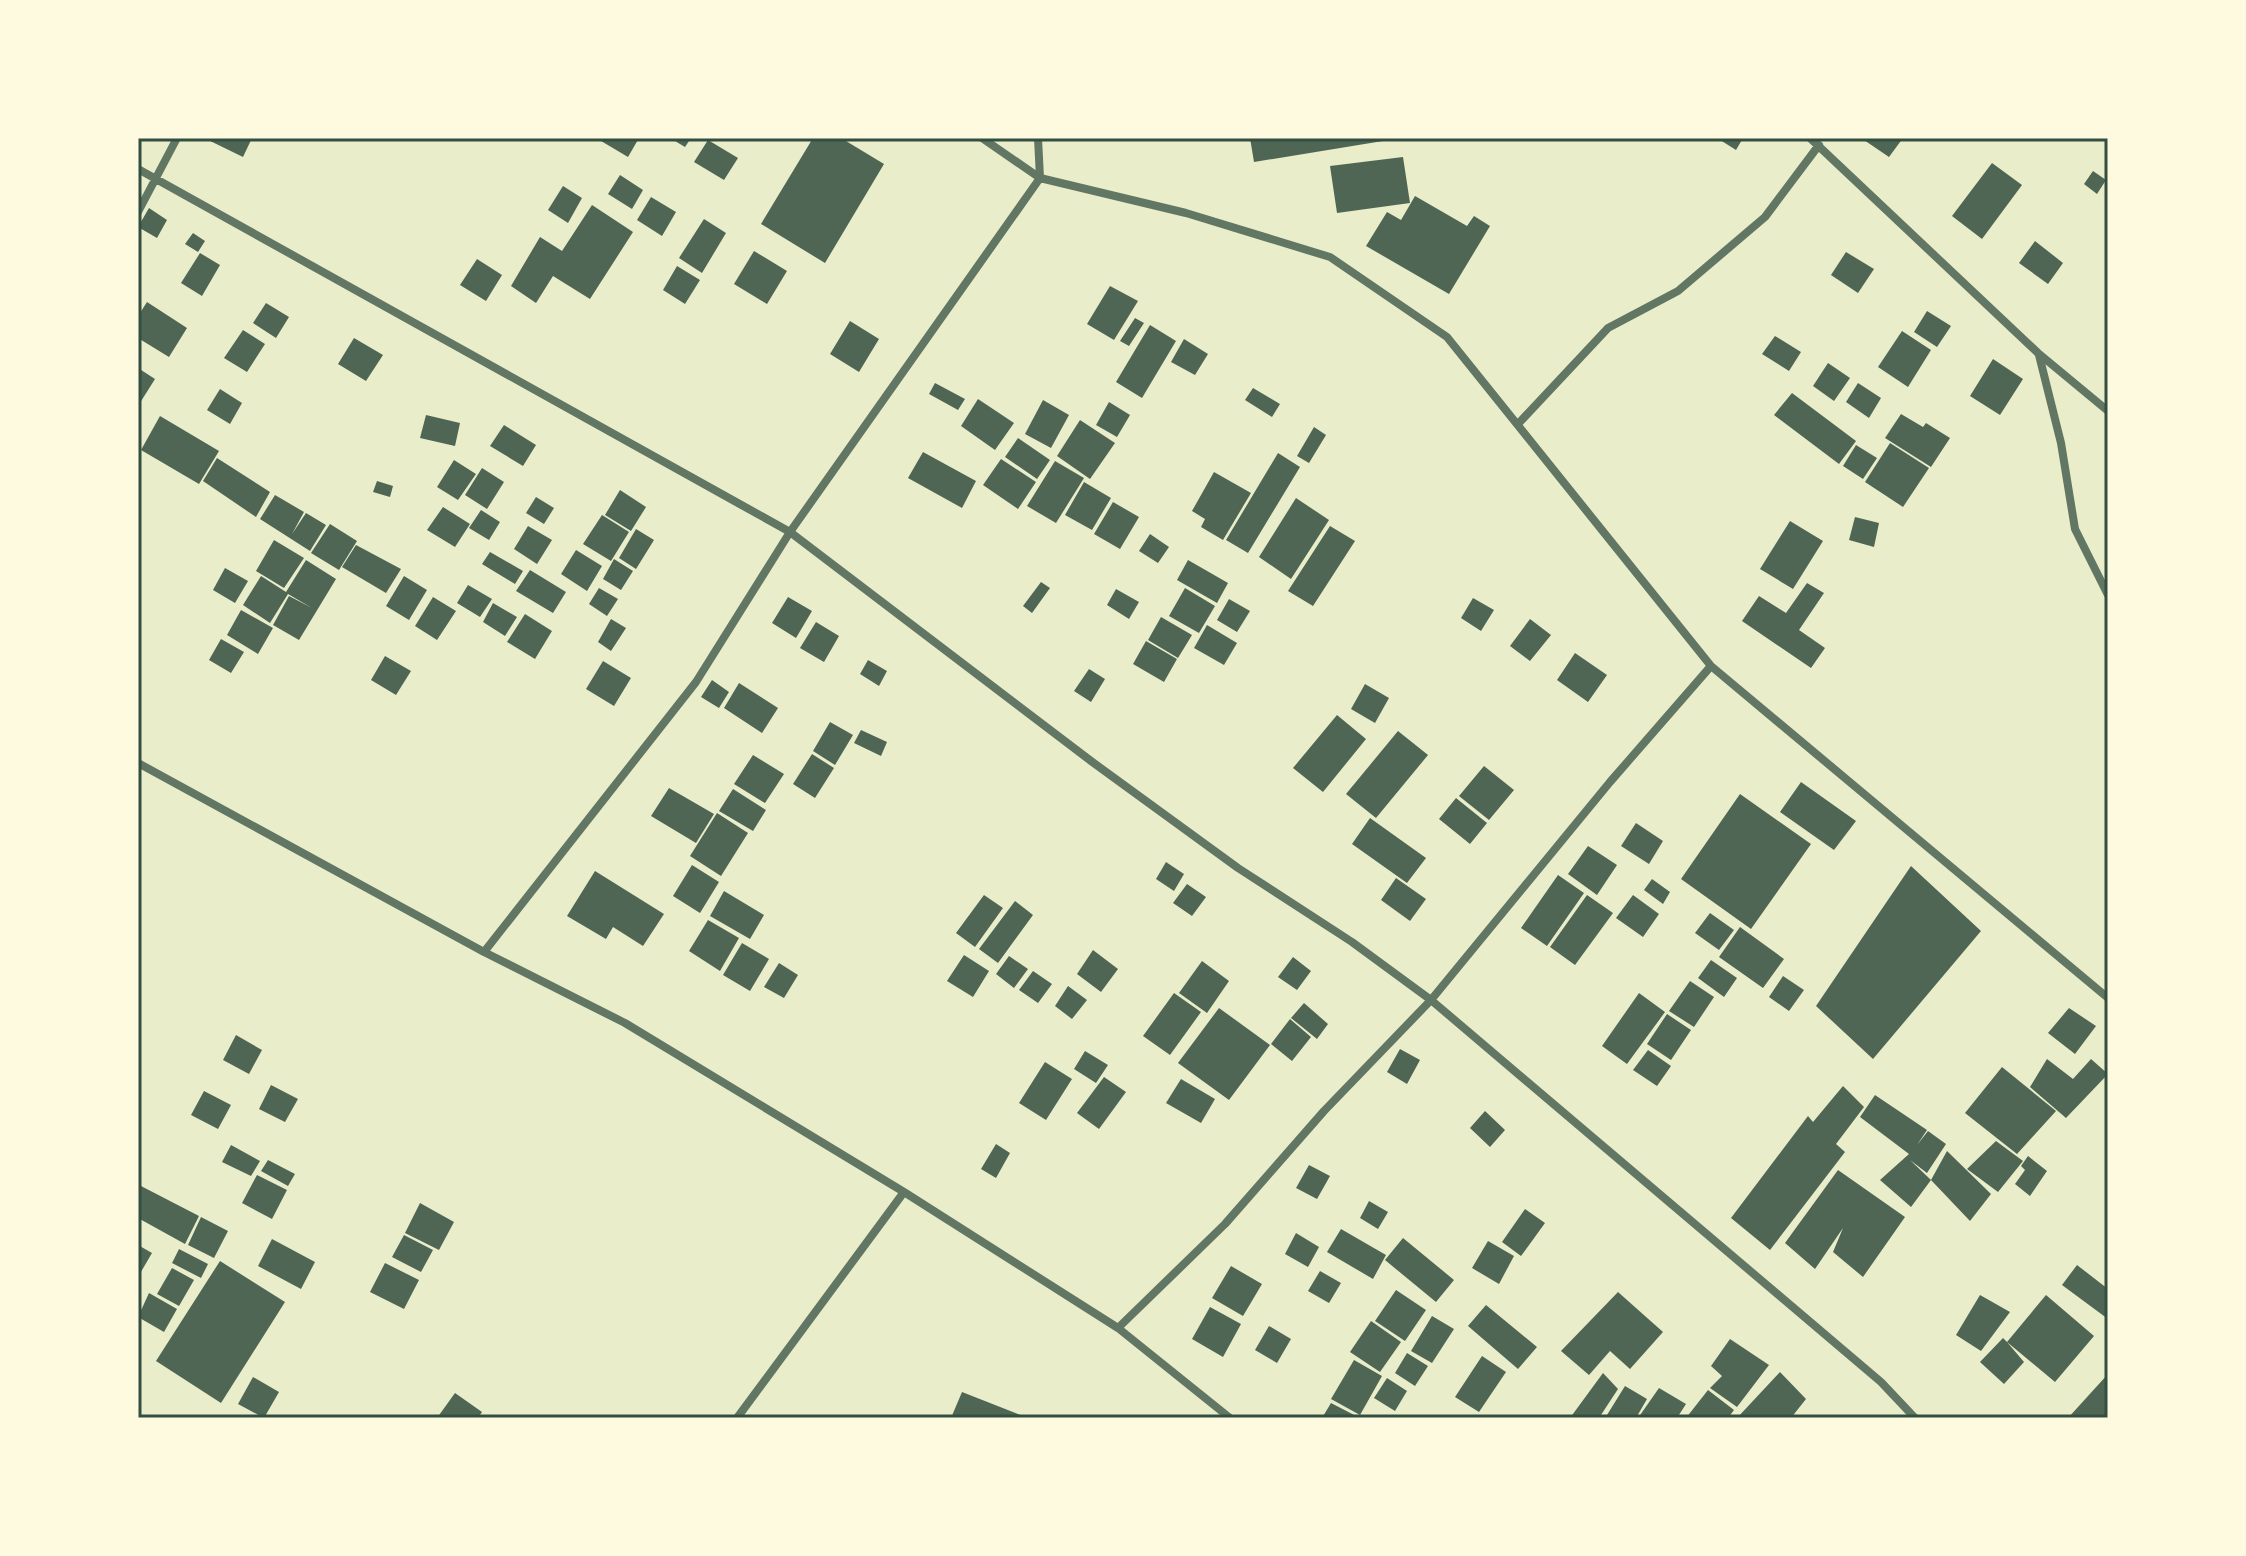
<svg xmlns="http://www.w3.org/2000/svg" width="2246" height="1556" font-family="Spectral,serif">
	<rect width="100%" height="100%" fill="#e9edc9"/>
	<!-- building -->
	<path fill="#4f6655" d="M204,138H252L243,157Z
		M596,138H639L628,157Z
		M670,138H691L685,147Z
		M813,138H841L884,164L825,263L761,224Z
		M1250,138H1389V140L1254,162Z
		M1717,138H1743L1736,150Z
		M1861,138H1903L1889,157Z
		M708,140L738,158L724,180L694,162Z
		M1403,157L1410,203L1337,213L1330,166Z
		M1992,163L2022,185L1982,239L1952,216Z
		M2093,171L2106,180L2097,194L2084,184Z
		M620,175L643,190L632,209L608,194Z
		M563,186L582,198L568,223L548,210Z
		M1415,196L1467,226L1474,216L1490,226L1449,294L1366,246L1387,212L1401,220Z
		M651,197L676,212L662,236L637,220Z
		M592,205L633,232L590,299L553,276L536,303L511,286L540,237L562,251Z
		M149,208L167,220L157,238L138,227Z
		M704,219L726,233L702,273L679,258Z
		M193,233L205,241L198,252L185,244Z
		M2035,241L2063,263L2048,284L2019,263Z
		M754,251L787,271L767,304L734,284Z
		M1846,252L1874,269L1858,293L1831,275Z
		M200,253L220,265L202,296L181,283Z
		M477,259L502,275L486,301L460,285Z
		M677,266L700,280L685,304L663,290Z
		M1110,286L1138,301L1114,340L1087,324Z
		M147,302L187,328L169,357L138,338V316Z
		M266,303L289,317L276,338L253,323Z
		M1927,311L1951,326L1937,347L1914,332Z
		M1135,318L1144,323L1129,346L1120,341Z
		M850,321L879,339L859,372L830,354Z
		M1150,325L1176,341L1142,398L1116,382Z
		M243,330L265,344L247,372L224,358Z
		M1902,331L1931,350L1908,387L1878,367Z
		M1775,336L1801,352L1789,371L1762,354Z
		M354,338L383,355L366,381L338,364Z
		M1184,339L1208,354L1195,375L1171,362Z
		M1993,359L2023,379L2000,415L1970,396Z
		M1828,363L1850,378L1834,401L1813,386Z
		M138,368L155,379L138,406Z
		M935,383L965,399L958,410L929,394Z
		M1858,383L1881,398L1869,418L1846,402Z
		M1253,388L1280,404L1272,417L1245,400Z
		M220,389L242,403L230,424L207,410Z
		M1792,393L1856,441L1839,464L1774,415Z
		M978,399L1014,423L995,450L961,426Z
		M1043,400L1069,415L1051,448L1025,434Z
		M1109,402L1130,415L1117,437L1096,425Z
		M1901,414L1923,427L1926,423L1950,438L1931,467L1885,438Z
		M426,415L460,423L455,446L420,438Z
		M160,416L219,451L199,484L141,450Z
		M1080,420L1115,443L1090,479L1057,456Z
		M504,425L536,445L523,466L490,446Z
		M1314,427L1326,435L1309,463L1297,456Z
		M1018,438L1050,460L1037,479L1005,457Z
		M1890,443L1929,468L1903,507L1865,482Z
		M1856,445L1877,458L1863,479L1843,466Z
		M923,452L976,481L962,508L908,478Z
		M1278,453L1300,467L1248,553L1226,540Z
		M217,458L270,492L256,517L203,481Z
		M1001,459L1036,482L1018,509L983,485Z
		M454,460L476,474L458,500L437,487Z
		M1055,461L1084,478L1056,523L1027,506Z
		M482,468L504,482L487,509L465,495Z
		M1214,472L1251,493L1223,540L1201,527L1205,519L1192,511Z
		M377,481L393,486L390,497L373,492Z
		M1084,482L1111,498L1092,530L1065,515Z
		M620,490L646,507L631,531L605,515Z
		M275,495L304,512L292,534L306,513L326,525L310,551L260,519Z
		M536,497L554,508L544,524L526,513Z
		M1296,498L1329,520L1291,579L1259,557Z
		M1113,502L1139,517L1120,549L1094,534Z
		M443,507L470,524L455,547L427,530Z
		M481,510L500,522L489,540L469,528Z
		M602,515L629,532L611,561L583,544Z
		M1855,517L1879,523L1874,547L1849,540Z
		M1790,521L1823,541L1793,589L1760,569Z
		M330,524L357,541L339,570L311,553Z
		M528,526L552,540L537,564L514,549Z
		M1330,526L1355,541L1313,606L1288,591Z
		M636,529L654,540L636,569L619,558Z
		M1150,534L1169,547L1158,563L1139,551Z
		M274,540L304,558L284,588L256,571Z
		M356,545L401,569L386,593L342,567Z
		M576,550L602,566L587,591L561,574Z
		M490,552L523,571L515,584L482,564Z
		M614,559L633,571L621,590L603,579Z
		M306,560L336,579L299,640L273,625L289,596L312,608L288,594L270,623L243,605L261,576L286,592Z
		M1188,560L1228,583L1217,603L1177,580Z
		M225,568L248,581L235,603L213,590Z
		M530,570L566,592L553,613L516,591Z
		M404,576L427,590L409,620L386,606Z
		M1041,582L1050,588L1032,613L1023,606Z
		M1807,583L1824,593L1799,630L1825,648L1811,668L1742,621L1759,596L1786,613Z
		M468,585L492,599L480,617L457,603Z
		M599,588L618,599L607,616L589,604Z
		M1185,588L1215,606L1199,633L1169,616Z
		M1116,589L1139,602L1129,619L1107,605Z
		M433,597L456,611L437,640L415,626Z
		M788,597L812,611L796,638L772,623Z
		M1473,598L1494,610L1481,631L1461,618Z
		M1229,599L1250,611L1237,632L1217,620Z
		M493,603L517,617L505,636L483,622Z
		M241,610L273,628L258,654L227,635Z
		M525,614L552,631L535,659L507,642Z
		M1161,617L1192,635L1178,658L1148,640Z
		M611,619L626,628L611,651L598,642Z
		M1530,619L1551,635L1530,661L1510,646Z
		M816,622L839,636L824,662L800,648Z
		M1207,625L1237,643L1224,665L1194,648Z
		M221,639L244,652L231,673L209,660Z
		M1146,641L1177,659L1164,682L1133,664Z
		M1575,653L1607,675L1588,702L1557,680Z
		M385,656L411,671L396,695L371,680Z
		M868,660L887,671L879,686L860,674Z
		M603,661L631,678L614,706L586,689Z
		M1089,669L1105,679L1091,702L1074,691Z
		M712,680L729,692L719,708L701,697Z
		M739,683L778,708L762,733L724,708Z
		M1365,684L1389,698L1375,723L1351,709Z
		M1337,715L1366,739L1323,792L1293,768Z
		M830,722L853,735L835,765L813,751Z
		M861,730L887,742L881,756L854,743Z
		M1398,731L1428,755L1376,818L1346,794Z
		M812,754L834,768L815,798L793,784Z
		M753,755L784,774L765,803L734,784Z
		M1484,766L1514,790L1489,820L1459,796Z
		M1801,782L1856,821L1834,850L1780,812Z
		M669,788L714,814L696,843L651,816Z
		M733,789L766,810L753,831L719,811Z
		M1740,794L1811,844L1751,929L1681,879Z
		M1456,798L1487,823L1470,844L1439,819Z
		M717,813L748,833L721,876L690,856Z
		M1370,818L1426,858L1407,883L1352,844Z
		M1636,823L1663,841L1649,864L1621,846Z
		M1588,846L1617,865L1597,895L1568,874Z
		M1166,862L1184,874L1174,891L1156,879Z
		M692,865L719,882L700,913L673,896Z
		M1911,866L1981,931L1873,1059L1816,1006Z
		M595,871L664,914L643,946L613,927L606,939L567,916Z
		M1558,875L1584,893L1547,946L1521,928Z
		M1396,878L1426,899L1410,921L1381,900Z
		M1652,879L1670,892L1663,904L1644,890Z
		M1187,884L1206,897L1192,916L1173,903Z
		M724,891L764,915L750,939L710,916Z
		M984,895L1003,908L975,947L956,933Z
		M1587,895L1613,913L1575,965L1550,947Z
		M1633,895L1659,914L1643,937L1616,918Z
		M1015,901L1033,915L998,963L979,949Z
		M1710,913L1734,930L1719,950L1695,933Z
		M708,920L739,938L720,971L689,951Z
		M1740,927L1784,959L1763,988L1719,957Z
		M742,943L769,959L750,991L723,975Z
		M1093,950L1118,969L1101,992L1077,974Z
		M964,955L989,971L973,997L947,981Z
		M1009,956L1028,969L1014,988L996,974Z
		M1293,957L1311,971L1297,990L1278,977Z
		M1711,960L1737,978L1724,997L1698,978Z
		M1202,961L1229,981L1207,1013L1179,993Z
		M779,963L798,975L784,998L764,987Z
		M1033,971L1052,984L1038,1003L1019,990Z
		M1783,976L1804,990L1789,1011L1769,997Z
		M1690,981L1714,997L1694,1027L1669,1011Z
		M1068,986L1087,1000L1072,1019L1055,1006Z
		M1174,993L1201,1012L1170,1055L1143,1036Z
		M1639,993L1665,1012L1627,1064L1602,1046Z
		M1304,1003L1328,1024L1317,1039L1291,1018Z
		M1219,1008L1270,1045L1229,1100L1178,1063Z
		M2069,1008L2096,1026L2075,1054L2048,1033Z
		M1667,1014L1691,1030L1671,1060L1647,1044Z
		M1290,1019L1311,1037L1292,1061L1271,1044Z
		M236,1035L262,1050L249,1074L223,1060Z
		M1400,1049L1420,1060L1407,1084L1387,1072Z
		M1648,1050L1671,1066L1657,1086L1633,1070Z
		M1085,1051L1108,1065L1096,1083L1074,1069Z
		M2047,1059L2073,1079L2091,1059L2108,1074L2066,1118L2030,1087Z
		M1045,1062L1072,1079L1046,1120L1019,1103Z
		M2002,1067L2056,1111L2017,1154L1965,1113Z
		M1104,1077L1126,1092L1099,1129L1077,1113Z
		M1181,1079L1215,1099L1201,1123L1166,1103Z
		M271,1085L298,1099L285,1122L259,1109Z
		M1843,1086L1864,1107L1836,1144L1845,1152L1770,1250L1731,1218L1808,1116L1813,1122Z
		M204,1091L231,1105L218,1129L191,1115Z
		M1875,1095L1927,1130L1917,1145L1928,1131L1946,1144L1927,1173L1910,1160L1931,1180L1911,1207L1880,1180L1909,1154L1860,1117Z
		M1485,1111L1505,1130L1490,1147L1470,1128Z
		M1996,1141L2023,1161L1998,1192L1967,1169Z
		M996,1144L1010,1153L996,1178L981,1169Z
		M231,1145L260,1161L251,1176L222,1162Z
		M1947,1151L1991,1194L1970,1221L1931,1180Z
		M2028,1156L2047,1171L2030,1196L2015,1184L2025,1170L2021,1166Z
		M268,1160L295,1174L288,1186L261,1171Z
		M1309,1165L1330,1176L1317,1199L1296,1188Z
		M1838,1170L1905,1217L1863,1277L1833,1252L1843,1228L1815,1269L1785,1243Z
		M257,1175L287,1190L272,1219L242,1203Z
		M141,1186L199,1216L185,1244L138,1218V1193Z
		M1369,1201L1388,1212L1378,1229L1360,1218Z
		M420,1203L454,1222L439,1250L405,1233Z
		M1525,1209L1545,1223L1521,1256L1502,1242Z
		M201,1217L228,1231L214,1258L188,1245Z
		M1341,1229L1386,1255L1373,1279L1327,1252Z
		M1296,1233L1319,1247L1308,1267L1285,1254Z
		M404,1235L433,1250L421,1272L392,1257Z
		M1403,1238L1454,1280L1436,1302L1385,1260Z
		M272,1239L315,1262L301,1289L258,1266Z
		M1488,1241L1514,1256L1499,1284L1472,1268Z
		M138,1245L152,1253L138,1277Z
		M179,1249L208,1264L201,1278L172,1263Z
		M220,1261L285,1302L221,1403L156,1361Z
		M385,1263L419,1280L404,1309L370,1292Z
		M2077,1265L2108,1289V1319L2062,1285Z
		M1231,1266L1262,1284L1243,1316L1212,1298Z
		M172,1268L194,1280L179,1306L157,1294Z
		M1320,1271L1341,1283L1329,1303L1308,1291Z
		M1396,1290L1426,1310L1405,1341L1375,1321Z
		M1618,1292L1663,1332L1630,1369L1610,1351L1589,1375L1561,1351Z
		M149,1293L177,1309L164,1332L138,1317Z
		M1980,1295L2010,1312L1981,1351L1956,1335Z
		M2046,1295L2094,1336L2055,1382L2007,1342L2024,1362L2004,1384L1980,1362L2003,1338L2007,1342Z
		M1486,1305L1537,1347L1518,1369L1468,1326Z
		M1210,1307L1241,1324L1223,1357L1192,1339Z
		M1432,1316L1454,1329L1432,1363L1411,1351Z
		M1371,1321L1401,1342L1380,1372L1350,1352Z
		M1269,1326L1291,1339L1277,1363L1255,1350Z
		M1730,1339L1769,1365L1737,1407L1710,1388L1722,1376L1711,1366Z
		M1407,1353L1428,1366L1415,1386L1395,1373Z
		M1482,1356L1506,1372L1479,1412L1455,1397Z
		M1354,1360L1382,1376L1360,1415L1331,1399Z
		M1780,1372L1806,1399L1791,1418H1737Z
		M1603,1373L1618,1389L1599,1418H1570Z
		M2108,1374V1418H2068Z
		M253,1377L279,1392L264,1418L238,1404Z
		M1387,1378L1407,1391L1395,1411L1374,1398Z
		M1625,1386L1647,1399L1636,1418H1612L1607,1415Z
		M1659,1388L1686,1404L1677,1418H1638Z
		M1708,1390L1734,1410L1728,1418H1686Z
		M962,1392L1028,1418H951Z
		M455,1393L482,1412L478,1418H437Z
		M1331,1403L1360,1418H1322Z"/>
	<g fill="none" stroke-linecap="round" stroke-linejoin="round">
		<!-- minor -->
		<path stroke="#617663" stroke-width="8" d="M982,138L1040,178L1186,213L1330,257L1447,337L1711,666L2108,998
			M1810,138L2038,353L2108,411
			M138,169L790,532L1091,761L1238,868L1352,942L1431,1000L1881,1382L1915,1418
			M138,212L177,138
			M2039,355L2061,443L2075,529L2108,595
			M1518,424L1608,328L1678,291L1765,217L1819,145
			M138,763L484,952L625,1023L904,1192L1118,1328L1230,1418
			M484,952L696,682L790,532L1040,178L1038,138
			M1118,1328L1225,1224L1324,1111L1431,1000L1610,782L1711,666
			M737,1418L904,1192"/>
	</g>
	<!-- border -->
	<rect width="2246" height="1556" fill="none" stroke="#fefae0" stroke-width="280"/>
	<rect x="140" y="140" width="1966" height="1276" fill="none" stroke="#344e41" stroke-width="3"/>
</svg>
